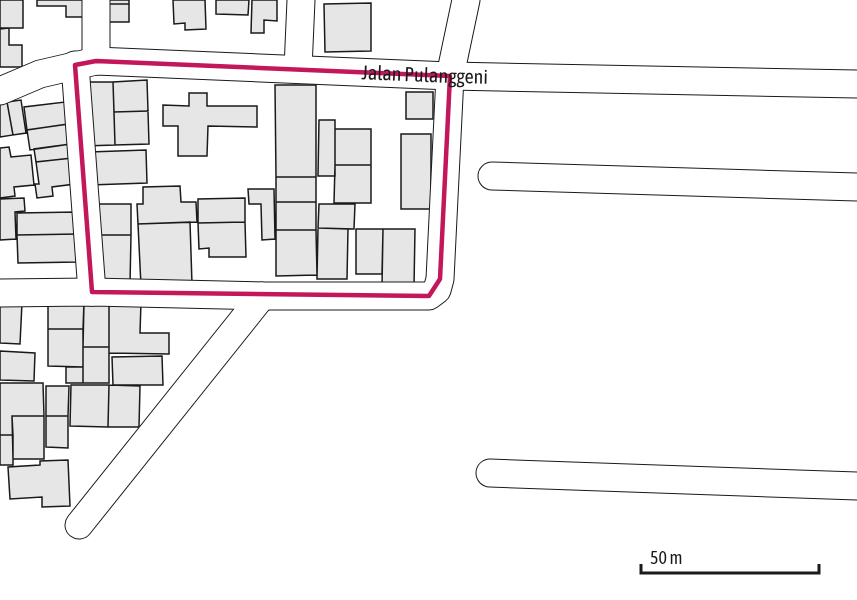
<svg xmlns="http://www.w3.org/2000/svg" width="857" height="600" font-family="'Asap Condensed',sans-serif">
	<rect width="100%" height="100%" fill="#fff"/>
	<!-- building -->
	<path fill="#e6e6e6" stroke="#1a1a1a" stroke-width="1.5" d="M0,0H23V28H0Z
		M37,0H91V17H66V6H37Z
		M102,0H129V4H102Z
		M173,0H205L206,29L185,30V23L174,24Z
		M216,0H249L248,15L216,14Z
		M252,0H277V21L264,20V33H251Z
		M371,3V51L325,52L324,4Z
		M102,4H129V22H102Z
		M9,28V45H22V67H0V29Z
		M147,80L148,111L114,112L113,82Z
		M82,82H113L115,145L84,146Z
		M275,85H316V177H276Z
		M406,92H433V119H406Z
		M189,93H207V106H257V127L208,126L207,156H178V126H163V105L189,106Z
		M21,100L26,133L13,135L7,102Z
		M7,102L13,135L0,137V104Z
		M65,102L68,124L27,130L24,107Z
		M148,111L149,144L115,145L114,112Z
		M319,120H335V176H318Z
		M68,124L70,144L30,150L27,130Z
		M335,129H371V165H335Z
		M401,134H431V209H401Z
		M70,144L72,158L36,162L34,149Z
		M9,147L11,157L31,155L34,185L14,187L15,196L0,198V148Z
		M146,150L147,183L90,185L89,152Z
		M72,158L75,184L52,187L53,196L37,198L35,184H39L36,162Z
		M335,165H371V203H334Z
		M276,177H316V202H276Z
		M180,186L181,202H196L197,222L138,224L137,204H143V187Z
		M248,189H274L275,239L262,240L261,204H249Z
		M24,198L25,211L15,212L16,239L0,240V199Z
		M245,198V222L198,223V199Z
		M276,202H316V230H276Z
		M95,204H131V235H95Z
		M319,204H355L354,229L318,228Z
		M77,212L78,234L17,235V213Z
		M190,222L192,284L141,286L138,224Z
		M245,222L246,257H209V248L199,249L198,223Z
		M318,228L348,229L347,279H317Z
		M356,229H383L382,274H356Z
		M383,229H415L414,287H382Z
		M276,230H316L317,275L276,276Z
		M78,234L79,262L18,263L17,235Z
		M95,235H131L130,284H95Z
		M0,302L22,303L20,344L0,343Z
		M48,302H84L83,329H48Z
		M84,302H109V347H83Z
		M109,302H141L140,333H169V354L109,353Z
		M48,329H83V367L48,366Z
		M83,347H109V383H83Z
		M0,351L35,353L34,381L0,380Z
		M162,356L163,385H113L112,357Z
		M66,367H83V383H66Z
		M0,383H43L44,416H12L13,435H0Z
		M71,385H109L108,427L70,426Z
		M109,385L140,386L139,427H108Z
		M46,386H69L68,416H46Z
		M12,416H44V459H13Z
		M46,416H68V448L46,447Z
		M0,435H13V465H0Z
		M68,460L70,506L42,507V497L10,499L8,467L40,465V461Z"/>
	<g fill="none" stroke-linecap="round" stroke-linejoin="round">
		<defs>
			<g id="minor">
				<path d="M96,0V61"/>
				<path d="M75,65L92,292"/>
				<path d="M298,69L301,0"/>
				<path id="s1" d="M0,91L40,74L96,61L450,76L857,84"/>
				<path d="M492,176L857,187"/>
				<path d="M0,293L92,292L262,296H429L437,290L440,279L450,76L466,0"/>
				<path d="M490,473L857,486"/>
				<path d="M79,525L262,296"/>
			</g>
		</defs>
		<!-- minor casing -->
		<use href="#minor" stroke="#1a1a1a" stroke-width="29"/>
		<!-- minor -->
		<use href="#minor" stroke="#fff" stroke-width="27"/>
	</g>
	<!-- marked area -->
	<path fill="none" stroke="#c2185b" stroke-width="4.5" stroke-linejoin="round" d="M96,61L450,76L440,279L429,296L92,292L75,65Z"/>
	<g text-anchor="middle" stroke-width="4.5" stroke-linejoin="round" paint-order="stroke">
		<!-- street labels -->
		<g font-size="20" fill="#1a1a1a" stroke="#fff">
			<text dy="7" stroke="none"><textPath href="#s1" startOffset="430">Jalan Pulanggeni</textPath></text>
		</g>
	</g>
	<!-- scale -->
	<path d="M641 564v9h178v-9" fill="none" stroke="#1a1a1a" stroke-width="3"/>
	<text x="650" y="564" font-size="18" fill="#1a1a1a" stroke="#ffffff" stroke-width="4.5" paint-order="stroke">50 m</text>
</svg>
